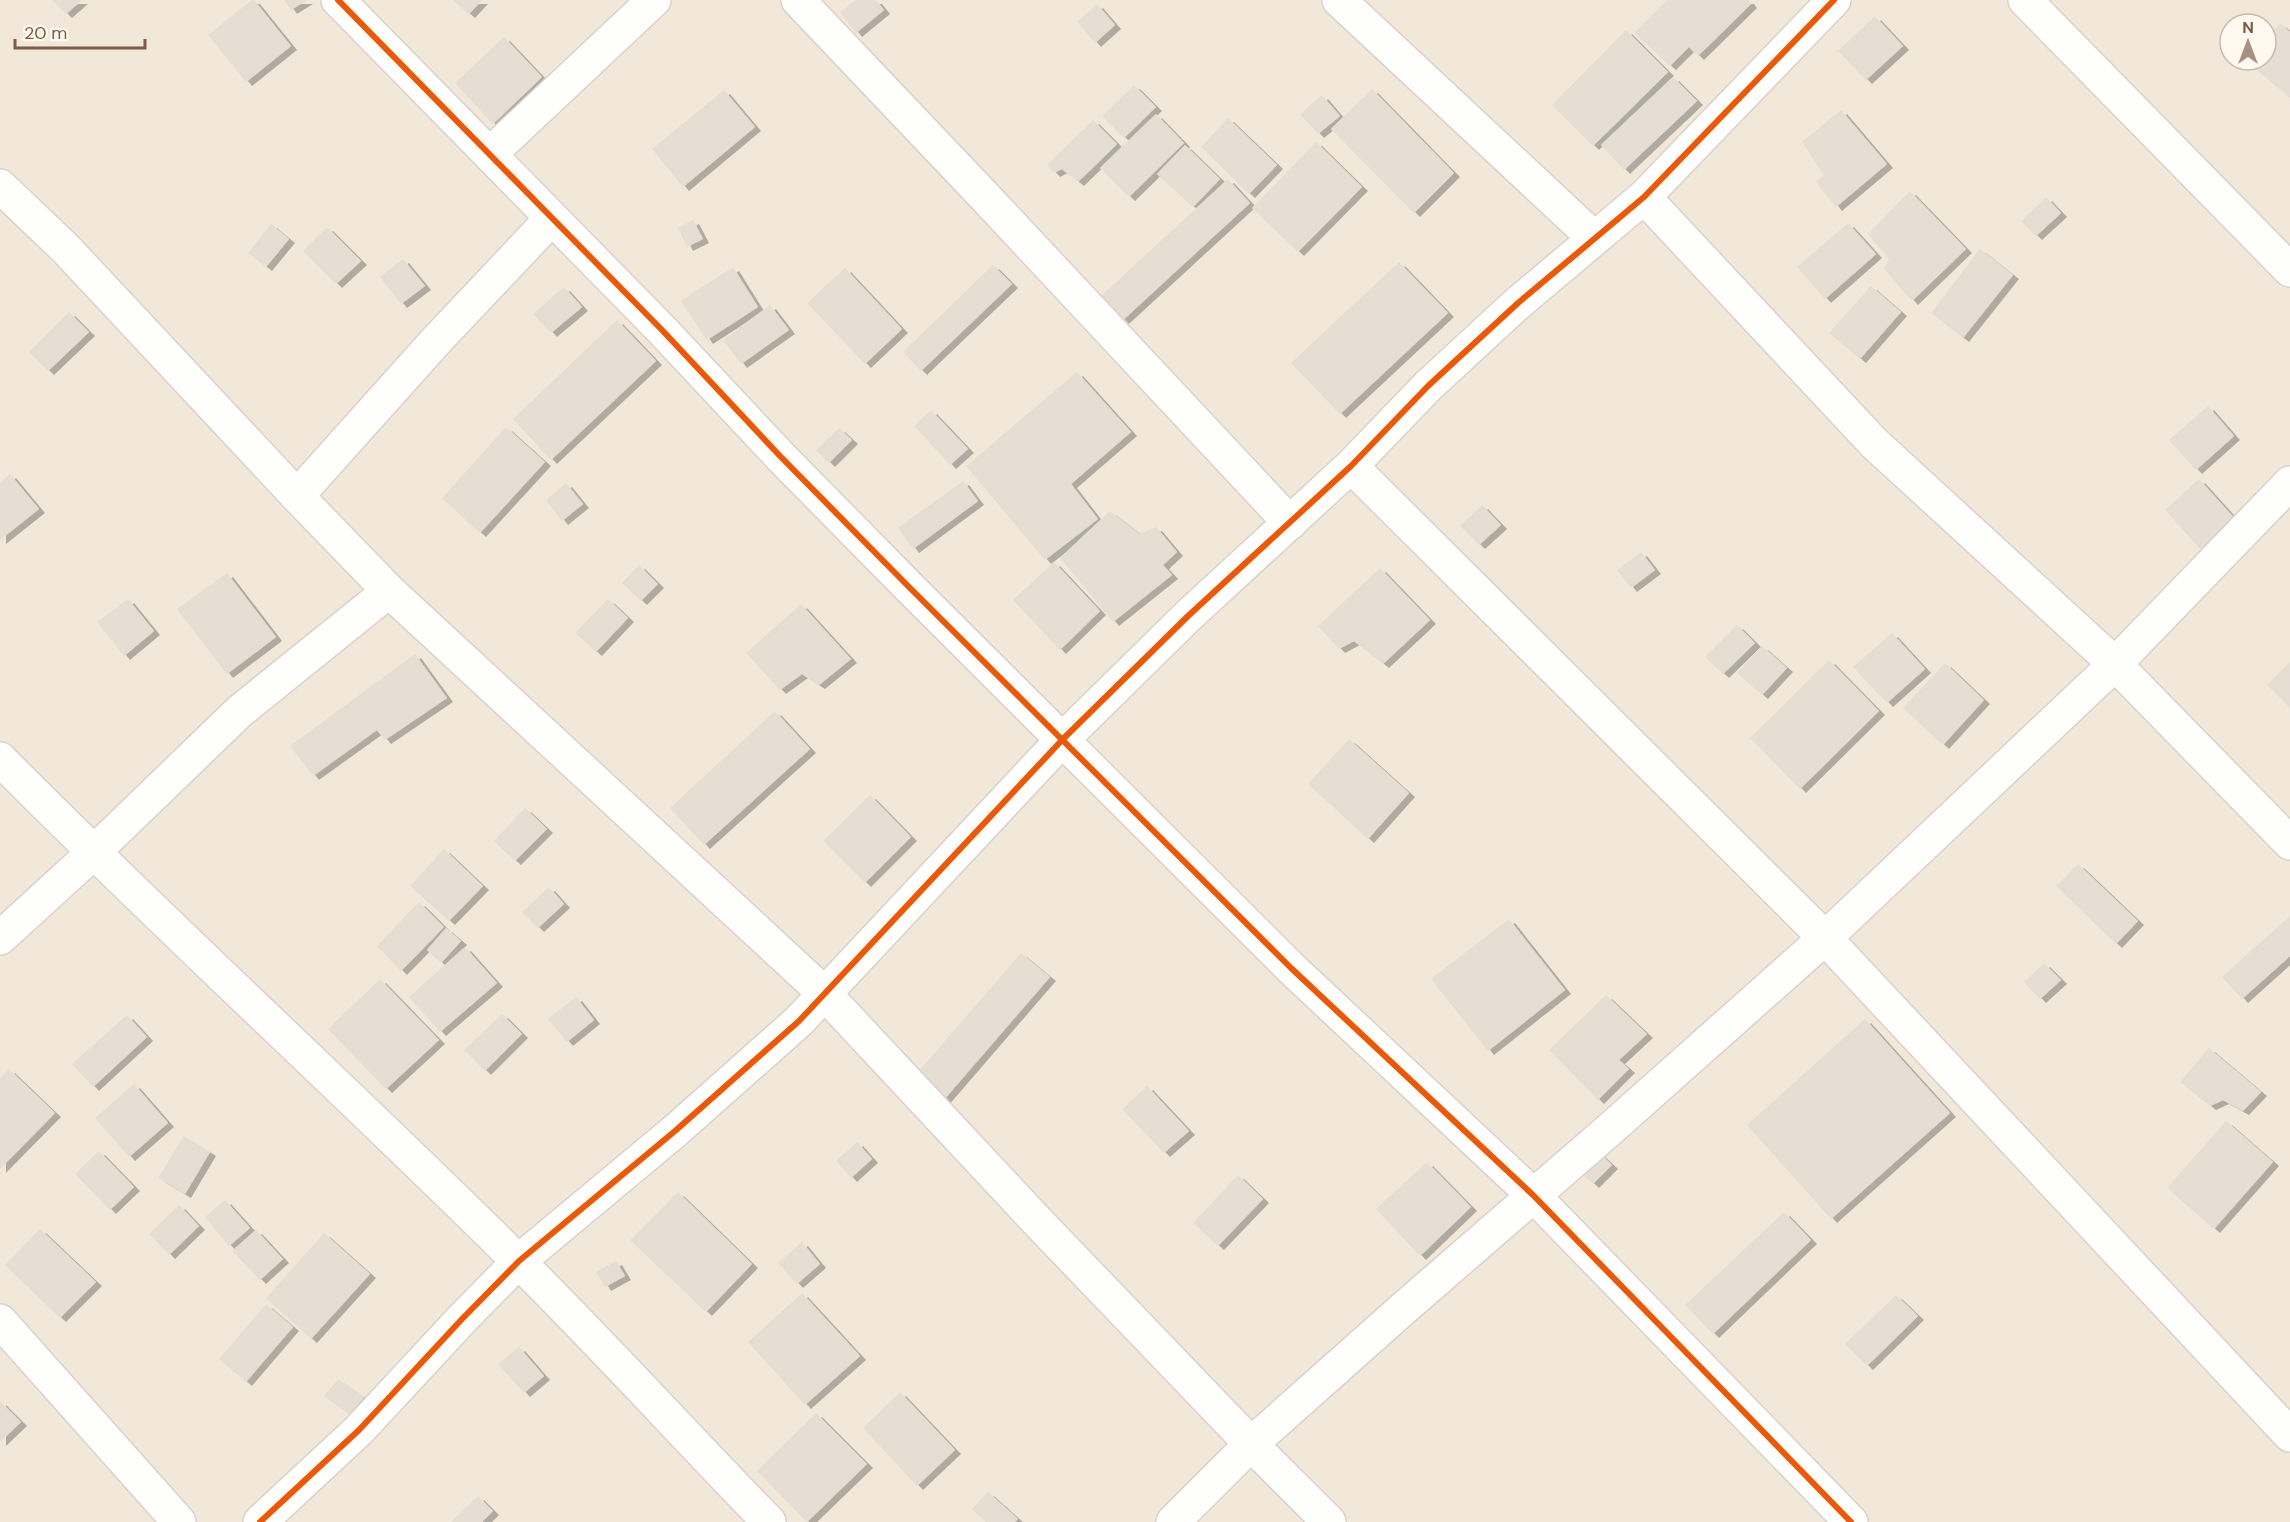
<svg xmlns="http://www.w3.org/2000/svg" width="2290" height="1522" font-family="'DM Sans',sans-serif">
	<defs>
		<filter id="shadow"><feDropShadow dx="6" dy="4" stdDeviation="0" flood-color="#0004"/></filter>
	</defs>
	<rect width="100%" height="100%" fill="#f9f5ed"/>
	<!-- residential -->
	<path fill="#f2e8da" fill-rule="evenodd" d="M0,0H2290V1522H0ZM2230,24H2266V60H2230Z"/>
	<!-- building -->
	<path fill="#e6ddd3" filter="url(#shadow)" d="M52,0H82L66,14Z
		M252,0H254L291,46L246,82L208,35Z
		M284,0H307L291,10Z
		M453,0H482L469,14Z
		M856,0H876L884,10L856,33L840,12Z
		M1667,0H1748L1751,4L1698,56L1689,47L1670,66L1634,33Z
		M1097,4L1115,25L1095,43L1077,22Z
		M1875,16L1903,46L1866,80L1838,51Z
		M2280,23L2290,32V98L2245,60H2266V39Z
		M1626,30L1668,72L1593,146L1552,105Z
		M504,37L542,77L493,124L455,83Z
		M1673,77L1697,101L1624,170L1601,145Z
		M1134,85L1156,107L1124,138L1102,116Z
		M1372,89L1454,173L1414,213L1331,129Z
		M724,90L755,127L683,187L652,149Z
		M1322,95L1340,116L1318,134L1300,114Z
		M1841,110L1887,164L1836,207L1816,182L1824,175L1802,142Z
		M1156,114L1184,143L1129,197L1100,168Z
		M1228,118L1277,165L1249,194L1201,147Z
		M1093,120L1117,144L1078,182L1062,169L1054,173L1047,165Z
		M1316,142L1362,187L1298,252L1252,208Z
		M1185,145L1220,179L1193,207L1157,174Z
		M1228,179L1250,203L1123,320L1101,296Z
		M1910,191L1966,249L1912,301L1884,269L1889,259L1868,234Z
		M2046,197L2061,213L2036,236L2021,221Z
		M693,220L703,239L687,247L678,228Z
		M1848,223L1876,254L1825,299L1797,267Z
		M271,224L289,239L266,267L248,253Z
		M327,227L361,261L336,284L303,251Z
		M1980,249L2013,275L1963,338L1931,313Z
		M403,259L425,286L401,304L380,277Z
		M1399,262L1448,313L1340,414L1291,363Z
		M993,265L1012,284L921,371L903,352Z
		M733,267L758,307L707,340L681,301Z
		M845,268L902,329L865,364L807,303Z
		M1871,286L1901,312L1860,359L1829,333Z
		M564,287L582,307L551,333L533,314Z
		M770,305L789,330L741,364L723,340Z
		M69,312L89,332L48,371L29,352Z
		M617,320L656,361L551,460L513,419Z
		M1077,372L1131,432L1071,484L1098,519L1045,560L966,466Z
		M2208,406L2234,436L2196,470L2169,440Z
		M931,410L968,449L950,465L914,426Z
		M506,427L545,462L480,533L442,498Z
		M839,428L852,440L829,463L816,450Z
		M10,474L39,509L0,540V483Z
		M2199,479L2246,531L2212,562L2165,510Z
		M963,481L978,501L913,549L898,528Z
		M566,483L583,504L562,521L546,500Z
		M1482,505L1501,525L1479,545L1460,526Z
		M1110,511L1140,534L1156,527L1177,552L1163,565L1172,575L1113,622L1060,558Z
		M1641,552L1655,570L1631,588L1617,570Z
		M1054,562L1100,611L1060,650L1013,600Z
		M639,565L658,584L641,601L622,583Z
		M1380,568L1430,620L1383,664L1354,641L1339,649L1318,626Z
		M227,573L276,637L227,674L177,609Z
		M128,599L154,631L124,656L97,622Z
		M608,599L628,618L596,652L575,633Z
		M801,604L851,659L819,685L802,674L780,690L746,653Z
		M1737,625L1755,643L1723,674L1705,657Z
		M1892,633L1925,669L1887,703L1853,667Z
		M1762,646L1787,668L1762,695L1737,673Z
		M415,654L447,698L385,740L377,730L313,776L290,746Z
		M1829,660L1879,711L1800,789L1750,738Z
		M2290,662V708L2267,685Z
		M1945,663L1984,700L1943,745L1903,708Z
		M775,711L810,749L704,845L670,808Z
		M1349,739L1409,793L1368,839L1308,784Z
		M870,795L911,837L865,883L823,841Z
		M525,808L547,829L515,861L494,841Z
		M444,849L483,886L449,921L410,886Z
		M2078,864L2138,921L2116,944L2056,886Z
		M549,887L564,904L538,928L522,912Z
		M419,902L444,927L401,971L377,946Z
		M2290,916V956L2242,999L2222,977Z
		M1509,919L1565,990L1488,1051L1431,979Z
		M446,928L461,941L441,963L427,950Z
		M465,947L497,983L440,1032L409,997Z
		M1021,953L1050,977L942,1102L913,1078Z
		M2044,963L2061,980L2040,999L2024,982Z
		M380,979L439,1040L386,1089L328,1029Z
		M1606,995L1647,1034L1619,1060L1629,1069L1598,1100L1549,1050Z
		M576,997L594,1020L567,1042L548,1019Z
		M502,1014L522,1034L485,1071L464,1050Z
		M127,1015L147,1037L93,1087L72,1064Z
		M1865,1019L1950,1113L1831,1219L1747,1125Z
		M2209,1048L2261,1092L2243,1111L2223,1100L2210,1106L2180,1082Z
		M9,1069L55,1113L0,1169V1078Z
		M134,1084L168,1123L129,1157L95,1118Z
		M1147,1086L1189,1131L1164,1153L1122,1109Z
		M2226,1121L2273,1162L2214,1229L2167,1188Z
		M184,1136L210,1152L185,1194L158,1178Z
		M857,1142L872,1159L851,1178L836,1161Z
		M1595,1149L1612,1165L1593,1184L1576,1168Z
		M99,1151L134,1187L110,1210L75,1174Z
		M1427,1162L1471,1207L1420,1256L1376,1209Z
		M1238,1175L1263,1199L1218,1246L1193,1223Z
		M678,1192L752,1264L706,1312L630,1240Z
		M225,1200L250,1228L229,1246L205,1217Z
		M179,1205L199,1226L169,1255L149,1234Z
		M1784,1212L1811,1240L1713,1334L1685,1305Z
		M40,1229L96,1282L60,1318L5,1265Z
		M256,1230L283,1259L260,1280L232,1251Z
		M324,1233L370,1274L311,1339L266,1298Z
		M802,1242L820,1264L797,1284L778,1263Z
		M616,1261L625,1276L605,1287L596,1272Z
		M802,1293L860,1356L805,1405L748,1342Z
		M1896,1295L1918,1316L1867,1366L1845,1344Z
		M266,1304L293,1327L246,1382L219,1359Z
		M519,1347L544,1376L524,1393L498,1364Z
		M338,1379L364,1397L350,1415L324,1396Z
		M900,1392L955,1450L917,1486L863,1428Z
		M0,1401L21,1422L0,1442Z
		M816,1413L867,1464L807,1522L757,1471Z
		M988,1492L1018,1519L1015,1522H986L972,1509Z
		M478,1496L493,1511L482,1522H451Z"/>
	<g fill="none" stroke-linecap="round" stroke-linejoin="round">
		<defs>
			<path id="street" d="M338,0L662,330L780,456L908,586L1291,968L1533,1195L1851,1522
				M798,0L987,199L1290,523
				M1339,0L1594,238
				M2025,0L2290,270
				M490,154L654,0
				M0,186L66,249L297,496L389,591L824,993L1037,1221L1251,1444L1329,1522
				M1644,197L1874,443L2115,664L2290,843
				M1351,466L1825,938L2290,1435
				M297,496L435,342L552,218
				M0,759C168,929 346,1090 516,1259C602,1344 684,1435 769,1522
				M0,938L93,853L240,711L389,591
				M0,1321L179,1522
				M260,1522L359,1430L462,1319L519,1261L675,1131L799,1021L1063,739L1188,616L1351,466L1428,386L1518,303L1644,197L1834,0
				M1173,1522L1251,1444L1404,1308L1608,1131L1825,938L2115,664L2290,483"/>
		</defs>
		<!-- street casing -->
		<use href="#street" stroke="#d8d2cb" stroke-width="36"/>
		<!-- street -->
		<use href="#street" stroke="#fefefc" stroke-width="33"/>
		<defs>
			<path id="cycleway" d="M338,0L662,330L780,456L908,586L1291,968L1533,1195L1851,1522
				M260,1522L359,1430L462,1319L519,1261L675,1131L799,1021L1063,739L1188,616L1351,466L1428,386L1518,303L1644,197L1834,0"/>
		</defs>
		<!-- cycleway casing -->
		<use href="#cycleway" stroke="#fff9ef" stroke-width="10"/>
		<!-- cycleway -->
		<use href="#cycleway" stroke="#e8590c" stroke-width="6"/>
	</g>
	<!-- north arrow -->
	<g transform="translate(2248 42)"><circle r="28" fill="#fff9ef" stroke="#cabaad" stroke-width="1.5"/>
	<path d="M0-4.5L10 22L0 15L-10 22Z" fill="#a69282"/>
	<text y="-9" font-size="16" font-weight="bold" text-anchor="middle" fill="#7a5c49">N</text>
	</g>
	<!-- scale -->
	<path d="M15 39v9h130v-9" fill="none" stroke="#7a5c49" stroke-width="3"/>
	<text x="24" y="39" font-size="18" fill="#7a5c49" stroke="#fff9ef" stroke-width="4.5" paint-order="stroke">20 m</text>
</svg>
